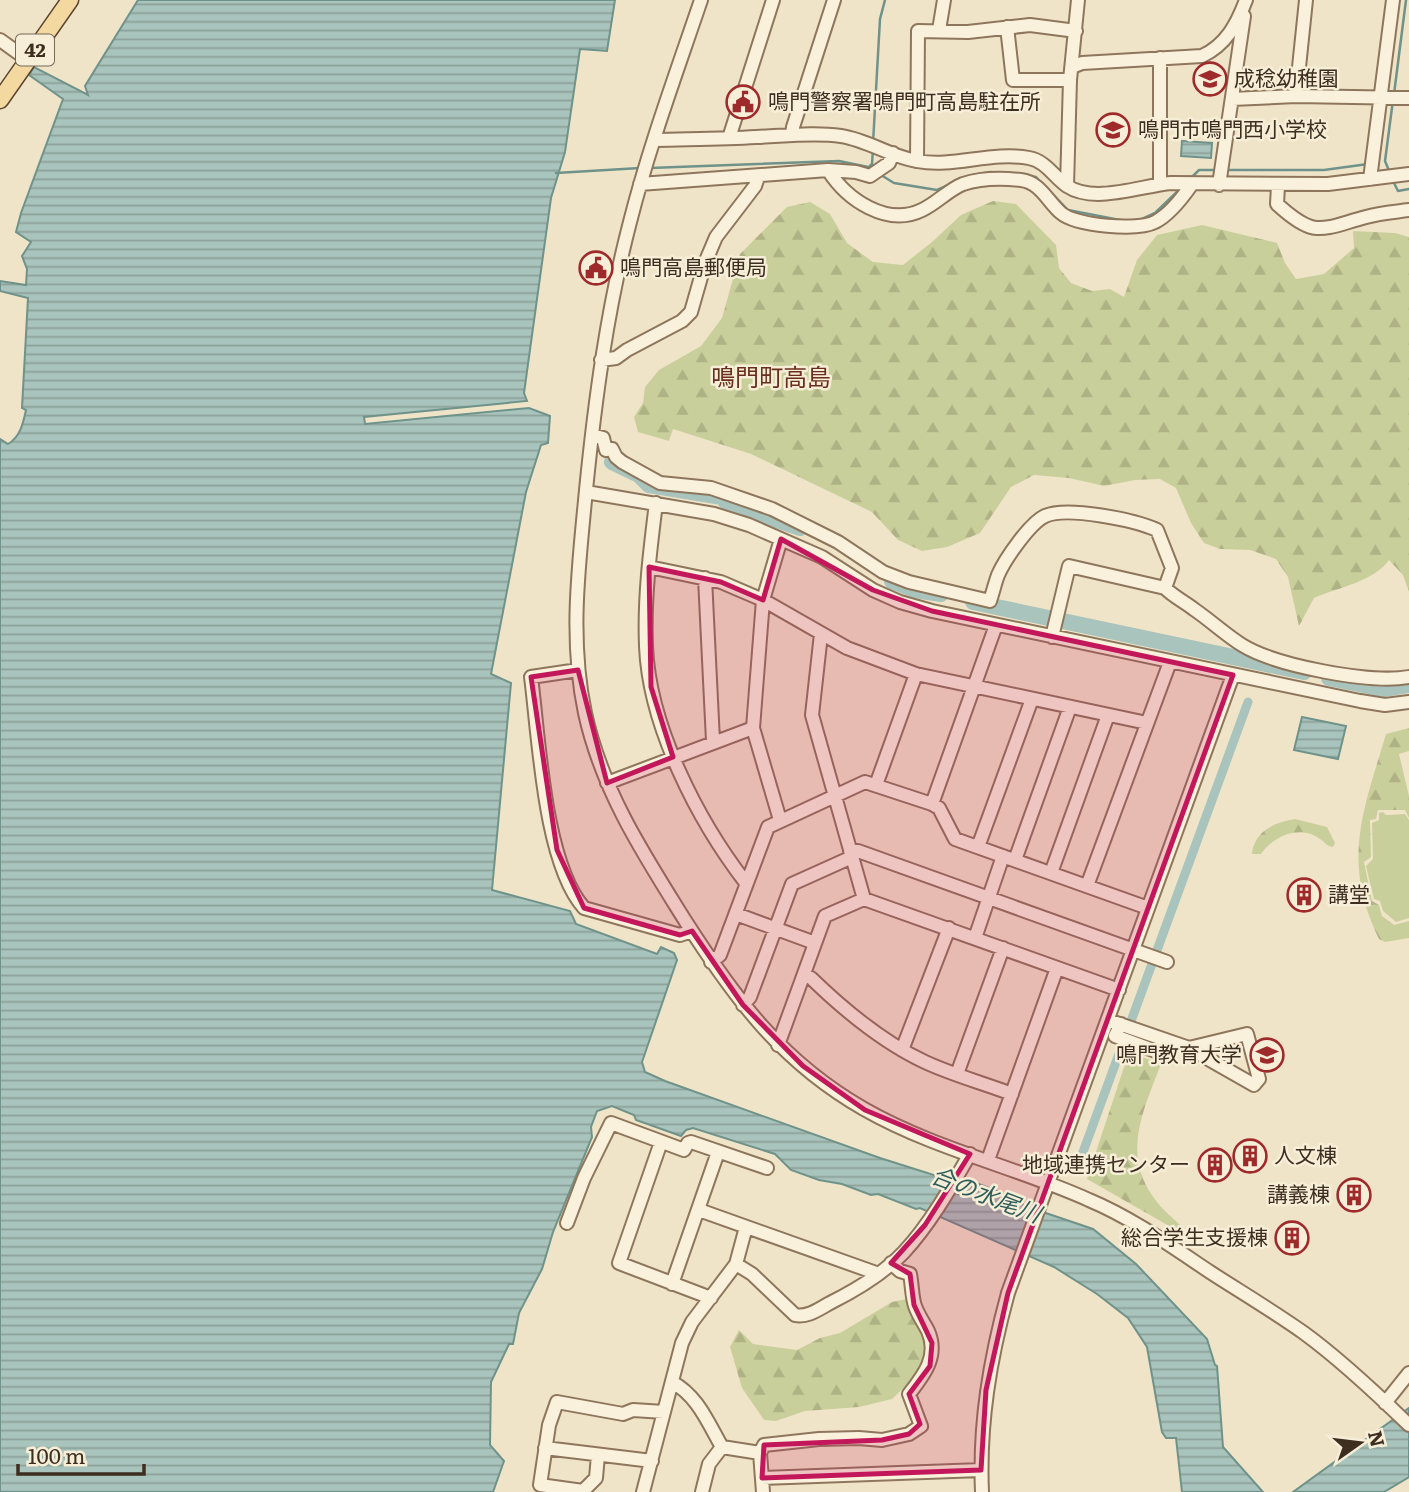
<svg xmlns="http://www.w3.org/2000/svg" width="1409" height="1492" font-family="Literata,'Noto Sans JP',serif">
	<defs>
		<pattern id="forest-firs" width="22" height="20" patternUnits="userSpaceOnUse" patternTransform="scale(1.75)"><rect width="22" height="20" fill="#c9cf9b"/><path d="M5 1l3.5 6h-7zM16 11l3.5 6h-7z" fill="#aeb285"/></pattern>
		<pattern id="water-rules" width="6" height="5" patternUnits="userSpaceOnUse" patternTransform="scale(1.75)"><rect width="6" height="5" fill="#a9c4bc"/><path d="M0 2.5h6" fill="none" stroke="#8ba098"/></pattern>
	</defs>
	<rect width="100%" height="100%" fill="#f0e4c8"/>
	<!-- forest -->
	<path fill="url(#forest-firs)" d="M993,201L1016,204L1056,245L1059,268L1071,283L1092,291L1110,289L1124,297L1137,260L1157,235L1202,225L1277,243L1285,263L1296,279L1324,274L1354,248L1353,231L1395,233L1409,237V592L1403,575L1389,560C1373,582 1339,587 1314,598L1299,626L1288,577L1276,559L1250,550L1220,549L1204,543L1191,523L1176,488L1160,479L1135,480L1104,486L1069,478L1034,475L1011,487L980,533L947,547L922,551L898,540L872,512L751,454L673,429L669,441L638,432L634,417L643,403L645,387L659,370L701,346L722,318L740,254L787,207L810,202L830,214L847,243L873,262L903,265L932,242L961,215Z
		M1409,728V751L1399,754L1409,796V818L1405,810H1378L1376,819L1370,820L1371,857L1364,862L1372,901L1379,905L1382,916L1394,925L1409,921V938L1385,942L1379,939C1341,860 1363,812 1386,734Z
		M1295,819L1327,827L1335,843L1333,847C1326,846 1326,843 1320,839C1300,824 1273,836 1261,854H1252C1254,831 1275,822 1295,819Z
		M1129,1052L1161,1064C1144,1109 1121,1153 1154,1198C1162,1210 1175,1219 1184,1229L1183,1234L1087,1179Z
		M911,1298L926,1334L925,1367L892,1399L859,1407L805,1411L776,1421L764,1420L742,1388L730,1347L739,1330L753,1344L797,1350L820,1338L840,1333L892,1302Z"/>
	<!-- pitch -->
	<path fill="#c9cf9b" d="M1383,812L1386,815L1405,814L1409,820V918L1396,922L1383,911L1380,901L1374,899L1366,866L1373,859L1372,823L1379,820V813Z"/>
	<!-- water -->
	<path fill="url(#water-rules)" stroke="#6f938a" stroke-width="2" d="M138,0H615L607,51L580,49L565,152L551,198L524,393L527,401L364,417L365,424L529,408L550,416L548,443L541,445L526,492L491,674L511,683L492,890L570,911L576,924L657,954L661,947L674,953L677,960L642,1062L645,1072L665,1081L880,1158L943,1178L951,1175L971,1181L1014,1198L1025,1206L1093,1229L1136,1264L1207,1339L1215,1365L1217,1366L1223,1447L1263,1492H1182L1176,1438H1166L1162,1432L1147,1347L1128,1318L1097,1294L1054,1267L920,1208L916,1209L878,1194L871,1195L842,1184L819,1180L791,1170L775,1154L693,1128L686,1130L681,1136L636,1120L634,1115L612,1106L597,1111L591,1127L592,1137L553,1232L542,1269L519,1313L513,1344H509L491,1382L490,1445L504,1461L493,1492H0V439L8,444C20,437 23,424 26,410L22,408L28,298L0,291V281L26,285L27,269L22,256L31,242L16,232L21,213L63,99L29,75L34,67L88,95L85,86Z
		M1182,141L1212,143L1211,158L1181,156Z
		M1302,717L1346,726L1338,759L1294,750Z
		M1409,1408V1477L1384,1492H1293Z"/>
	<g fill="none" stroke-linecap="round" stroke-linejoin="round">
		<!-- stream -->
		<path stroke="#6f938a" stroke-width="2.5" d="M1394,94L1406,0
			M873,143L880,19L885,0
			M870,166L872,164L873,149
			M650,168L839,161L873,168
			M1224,170H1324L1368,164
			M556,173L640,168
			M1390,173L1385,161L1393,100
			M1018,174L1036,177L1068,210L1125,221
			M881,175L894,183L937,190L951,184
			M973,175L990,172L1005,173
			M1190,179L1199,170H1218
			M1392,179L1398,191L1409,189
			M1142,219L1155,213L1180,189"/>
		<!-- canal -->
		<path stroke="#a9c4bc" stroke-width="9" d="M1079,1163L1248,702"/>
		<!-- river -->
		<path stroke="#a9c4bc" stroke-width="16" d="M612,462L639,475L649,485L722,497L727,503L800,528
			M892,581L915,590L941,594
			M973,602L1304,672
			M1329,678L1383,689L1409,685"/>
		<defs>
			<path id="minor" d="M701,0C676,74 649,147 630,222C607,310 595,400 586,490C579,565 569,637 585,713C602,791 644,855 686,922C736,1000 782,1062 864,1109C934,1149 1016,1167 1089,1200C1132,1218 1171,1246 1210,1272C1241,1292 1273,1311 1304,1333C1341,1360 1376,1393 1409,1425
				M1007,27L1013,80H1070
				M939,30L944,0
				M0,40L28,60
				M1072,67L1082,63L1202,56C1226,45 1237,24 1246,0
				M1296,96L1306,0
				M1232,99L1296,96L1409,98
				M792,135L793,127L834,0
				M729,138L773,0
				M655,140C688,139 722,139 756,137C784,136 813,132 841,136C868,140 891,157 917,161C954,168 991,151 1029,158C1046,161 1054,177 1067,186C1094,204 1140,186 1171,183L1328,184L1409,174
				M917,161L918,31L968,32L1030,25L1076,31
				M828,170C847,200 887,227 922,210C937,203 948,190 963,184C981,178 1002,178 1021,180C1040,182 1048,202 1061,213C1076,226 1138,231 1155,222C1169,215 1183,197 1192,184
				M1370,179L1393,0
				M640,184L828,170L856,172L870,176L889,163L893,153
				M1160,184V58
				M1219,185L1244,16
				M1067,186L1070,80L1078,0
				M1278,186L1277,204C1315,239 1321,229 1366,217C1380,213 1395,212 1409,210
				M601,360L616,358L627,350L682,321L691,312L705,263L716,237L755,186L758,177
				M592,435L603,438L606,450L612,449L616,457L622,462L660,483L711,488L772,509L838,542L883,572L909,582L990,601C993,592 995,583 998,575C1005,559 1030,523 1045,516C1067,506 1135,520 1157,530L1172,568L1165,588
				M586,492L714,514L749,525L822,557L873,590L900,602L932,611L1360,701L1385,705L1409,702
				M656,503C650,551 644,598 646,646C649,726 698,821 746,883
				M649,567L721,582L763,600L847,648L916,674L1147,723
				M705,578L713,741
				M821,634L812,715L864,899
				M1052,637L1069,566L1165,588C1174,597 1185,602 1195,610C1211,621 1226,635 1242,645C1276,666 1371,684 1409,677
				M578,670L531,677C539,738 544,863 584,908L680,935L692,931
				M607,783L753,728
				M876,785L916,674
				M932,804L996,625
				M780,820L753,728L763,600L781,539
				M978,847L1032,699
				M850,851H858L1167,962
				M1015,860L1070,707
				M1051,873L1108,715
				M1087,886L1170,662
				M736,914L815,943
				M975,938L1003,856
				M711,962L720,955L768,827L865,782L932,804L939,808L955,839L1148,908
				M804,975L811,978C845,1011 882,1042 925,1062C953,1075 983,1083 1012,1094
				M743,1005L750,997L792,884L852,857
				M1108,1020L1189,1048L1254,1085L1259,1079L1247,1034L1189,1048
				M1121,1024L1115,1036L1169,1056
				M778,1045L825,916L864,899L1119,990
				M902,1050L949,928
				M957,1074L1003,948
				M661,1142L619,1263L711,1298
				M988,1160L1057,968
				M699,1210L876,1273
				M567,1223L584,1178L611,1123L684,1150L688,1143L691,1142L767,1168
				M736,1264L752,1274L795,1315C807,1318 819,1309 830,1303C854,1291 885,1272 904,1252C930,1224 951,1187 970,1154
				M672,1284L718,1152
				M672,1382C698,1396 708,1423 722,1447L760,1453
				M1385,1403L1409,1373
				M545,1448L652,1461
				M598,1455L596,1478L583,1491L540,1485L549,1425L557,1402L623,1414L633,1410L664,1412
				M762,1478L981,1470
				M643,1492L682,1343L692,1322L736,1264L746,1227
				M702,1492L709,1464L722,1447
				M763,1492L760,1453L764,1445L819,1439L859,1438L882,1440L909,1434L921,1426L909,1394C924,1375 939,1356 928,1331C924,1323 918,1315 915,1306C912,1298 912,1284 910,1274L900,1271L891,1263
				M982,1492C979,1423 990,1359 1008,1293L1233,675"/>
			<path id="major" d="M0,100L70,0"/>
		</defs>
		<!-- minor casing -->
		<use href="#minor" stroke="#8d765c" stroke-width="16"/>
		<!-- major casing -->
		<use href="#major" stroke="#5b4430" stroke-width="19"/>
		<!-- minor -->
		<use href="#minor" stroke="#faf1dc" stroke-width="12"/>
		<!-- major -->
		<use href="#major" stroke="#f3d9a0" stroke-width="16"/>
	</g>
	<!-- marked area -->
	<path fill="#c2185b" fill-opacity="0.2" stroke="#c2185b" stroke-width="5" stroke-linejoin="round" d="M781,539L873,590L932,611L1233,675L1008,1293L986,1390L981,1470L762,1478L764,1445L882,1440L909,1434L920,1424L909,1394L930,1366L932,1343L914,1305L910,1274L891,1263L925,1225L970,1154L865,1110L803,1066L743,1005L692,931L680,935L584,908L557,850L531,677L578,670L607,783L673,757L651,687L649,567L721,582L763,600Z"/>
	<!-- icons -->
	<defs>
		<symbol id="school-ring" viewBox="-11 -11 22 22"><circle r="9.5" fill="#f7eed8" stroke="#9e2a2b" stroke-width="1.5"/><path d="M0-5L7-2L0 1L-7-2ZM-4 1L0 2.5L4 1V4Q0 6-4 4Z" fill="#9e2a2b"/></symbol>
		<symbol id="civic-ring" viewBox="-11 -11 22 22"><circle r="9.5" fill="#f7eed8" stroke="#9e2a2b" stroke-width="1.5"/><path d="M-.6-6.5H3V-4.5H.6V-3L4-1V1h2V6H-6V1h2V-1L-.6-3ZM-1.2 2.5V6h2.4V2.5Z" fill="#9e2a2b"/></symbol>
		<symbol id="building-ring" viewBox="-11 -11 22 22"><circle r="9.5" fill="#f7eed8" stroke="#9e2a2b" stroke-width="1.5"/><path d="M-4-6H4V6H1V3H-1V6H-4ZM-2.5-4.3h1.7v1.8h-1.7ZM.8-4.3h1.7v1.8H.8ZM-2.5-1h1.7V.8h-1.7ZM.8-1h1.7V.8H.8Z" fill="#9e2a2b"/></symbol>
		<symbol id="university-ring" viewBox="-11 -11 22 22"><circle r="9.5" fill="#f7eed8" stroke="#9e2a2b" stroke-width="1.5"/><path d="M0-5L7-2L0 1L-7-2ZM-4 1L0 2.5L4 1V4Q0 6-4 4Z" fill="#9e2a2b"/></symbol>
	</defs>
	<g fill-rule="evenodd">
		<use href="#school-ring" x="1191" y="60" width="38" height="38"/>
		<use href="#civic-ring" x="724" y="83" width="38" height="38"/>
		<use href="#school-ring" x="1094" y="111" width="38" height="38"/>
		<use href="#civic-ring" x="577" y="249" width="38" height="38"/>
		<use href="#building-ring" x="1285" y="876" width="38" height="38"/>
		<use href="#university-ring" x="1248" y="1036" width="38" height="38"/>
		<use href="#building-ring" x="1231" y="1137" width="38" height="38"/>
		<use href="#building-ring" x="1196" y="1146" width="38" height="38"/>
		<use href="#building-ring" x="1335" y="1176" width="38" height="38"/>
		<use href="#building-ring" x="1273" y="1219" width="38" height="38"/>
	</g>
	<g text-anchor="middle" stroke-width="5" stroke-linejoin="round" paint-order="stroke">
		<!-- shield labels -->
		<rect fill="#f7eed8" stroke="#756857" stroke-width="2" x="16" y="34.5" width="38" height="31" rx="5"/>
		<g font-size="19" font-weight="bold" fill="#3d2e20">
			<text x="35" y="57">42</text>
		</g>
		<!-- poi labels -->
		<g font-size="21" fill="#3d2e20" stroke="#f7eed8" text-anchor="start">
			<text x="1234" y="86">成稔幼稚園</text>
			<text x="768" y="109">鳴門警察署鳴門町高島駐在所</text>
			<text x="1138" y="137">鳴門市鳴門西小学校</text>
			<text x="620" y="275">鳴門高島郵便局</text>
			<text x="1328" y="902">講堂</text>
			<text x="1242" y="1062" text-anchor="end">鳴門教育大学</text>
			<text x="1274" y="1163">人文棟</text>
			<text x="1190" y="1172" text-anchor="end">地域連携センター</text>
			<text x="1330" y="1202" text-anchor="end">講義棟</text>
			<text x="1268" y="1245" text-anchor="end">総合学生支援棟</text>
		</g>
		<!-- water labels -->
		<g font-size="23" font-style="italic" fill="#2f5d5a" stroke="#f7eed8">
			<text transform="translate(986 1195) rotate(21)" y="8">合の水尾川</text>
		</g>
		<!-- quarter labels -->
		<g font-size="24" fill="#6b2e1e" stroke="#f7eed8">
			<text x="771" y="386">鳴門町高島</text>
		</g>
	</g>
	<!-- north arrow -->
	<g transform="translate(1360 1443) rotate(76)" stroke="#f7eed8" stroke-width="5" paint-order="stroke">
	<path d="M0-5L12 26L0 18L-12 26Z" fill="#3d2e20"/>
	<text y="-10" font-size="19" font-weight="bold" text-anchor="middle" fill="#3d2e20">N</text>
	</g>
	<!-- scale -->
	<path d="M18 1464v10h126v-10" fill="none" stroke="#3d2e20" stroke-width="3.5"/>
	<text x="28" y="1464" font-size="21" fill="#3d2e20" stroke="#f7eed8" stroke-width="5" paint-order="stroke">100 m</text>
</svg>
